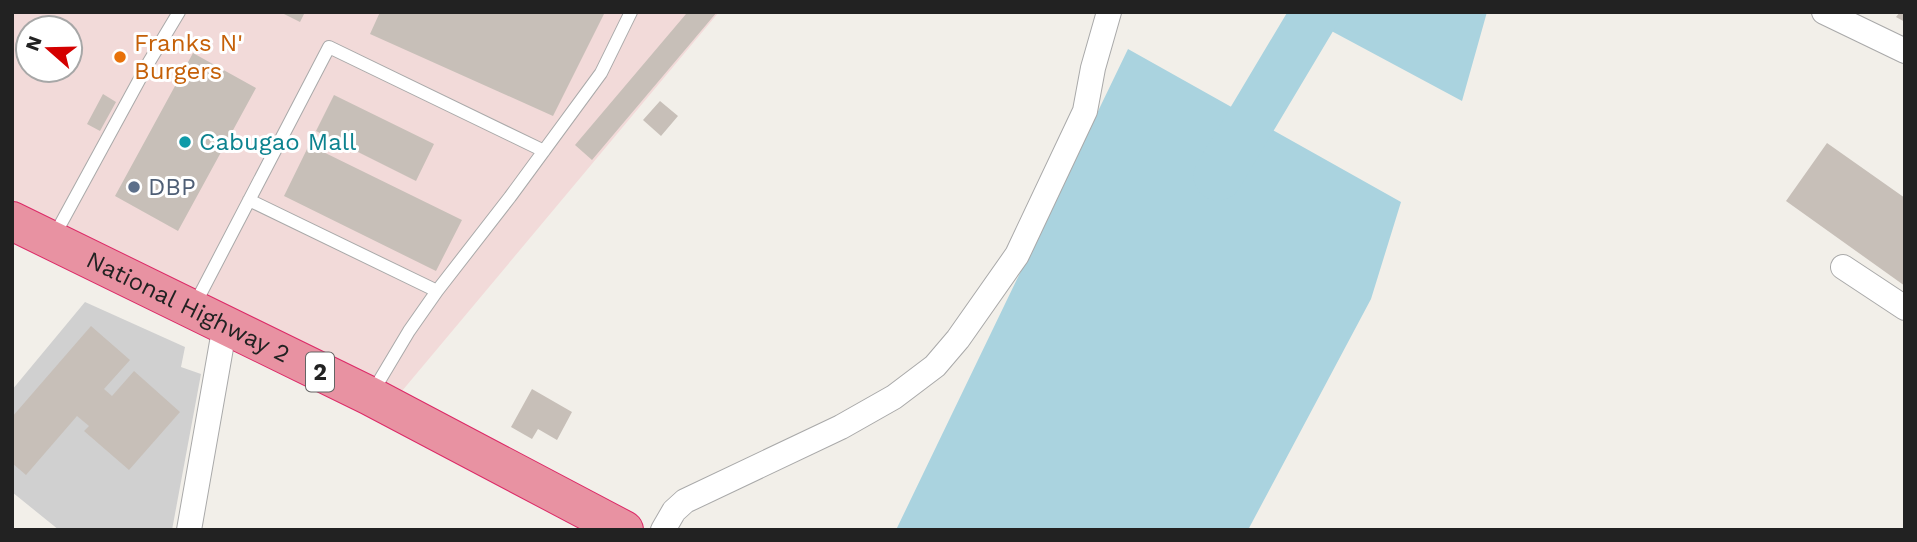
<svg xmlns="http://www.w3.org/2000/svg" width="1917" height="542" font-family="'Work Sans',sans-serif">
	<rect width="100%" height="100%" fill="#f2efe9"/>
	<!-- commercial -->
	<path fill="#f2dad9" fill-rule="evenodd" d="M12,12H719L402,391L12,200ZM28,28H70V70H28Z"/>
	<!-- religious -->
	<path fill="#d0d0d0" d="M85,302L185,347L181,367L201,374L172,530H59L12,492V390Z"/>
	<!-- water -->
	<path fill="#aad3df" d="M1296,12H1487L1462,101Z
		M1128,49L1401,202L1371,299L1248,530H896Z"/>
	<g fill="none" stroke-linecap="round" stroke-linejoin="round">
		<!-- river -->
		<path stroke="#aad3df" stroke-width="49" d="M1218,176L1316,12"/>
	</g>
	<!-- building -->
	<path fill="#c7bfb8" d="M280,12H305L300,22Z
		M380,12H605L553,116L370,34Z
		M682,12H717L592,160L575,145L686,14Z
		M1900,12H1905V22L1896,17Z
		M193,53L256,88L178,231L115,196Z
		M103,94L116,102L100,131L87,124Z
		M334,95L434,144L416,181L316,131Z
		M660,101L678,116L661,136L643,120Z
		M1827,143L1905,198V286L1786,201Z
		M309,145L462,220L436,271L284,196Z
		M91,326L130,360L104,389L112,396L134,371L180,412L129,470L84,431L89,426L77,416L26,475L12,463V417Z
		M532,389L572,412L557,440L538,429L532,439L511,427Z"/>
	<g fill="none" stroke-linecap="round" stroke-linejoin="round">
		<defs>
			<path id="lane" d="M249,200L437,291
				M53,238L149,62L179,12
				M194,306L329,47L544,151
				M372,393L409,331L437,291L510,197L601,73L631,12"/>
			<path id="street" d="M1824,12L1905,51
				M1843,267L1905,308
				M189,530L225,325
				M663,530L674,511L685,501L841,427L894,397L935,366L958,339L1017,255L1085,111L1093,68L1109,12"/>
			<g id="highway">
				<path id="s1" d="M12,221L370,396L624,530"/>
			</g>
		</defs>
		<!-- lane casing -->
		<use href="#lane" stroke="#a9a9a9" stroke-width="14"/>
		<!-- street casing -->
		<use href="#street" stroke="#a9a9a9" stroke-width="26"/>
		<!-- highway casing -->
		<use href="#highway" stroke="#dc2a67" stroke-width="40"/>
		<!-- lane -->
		<use href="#lane" stroke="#fff" stroke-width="12"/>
		<!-- street -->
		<use href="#street" stroke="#fff" stroke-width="24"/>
		<!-- highway -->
		<use href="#highway" stroke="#e892a2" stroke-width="38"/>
	</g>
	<!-- markers -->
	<circle fill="#e8710a" stroke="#fff" stroke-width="2.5" cx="120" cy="57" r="7"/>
	<circle fill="#0f9aa8" stroke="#fff" stroke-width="2.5" cx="185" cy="142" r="7"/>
	<circle fill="#5c6f8a" stroke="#fff" stroke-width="2.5" cx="134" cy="187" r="7"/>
	<g text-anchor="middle" stroke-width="6" stroke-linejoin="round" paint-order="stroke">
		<!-- shield labels -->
		<rect fill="#fff" stroke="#646464" stroke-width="2" x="306" y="352.5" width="28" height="39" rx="5"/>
		<g font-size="23" font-weight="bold" fill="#222">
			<text x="320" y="380">2</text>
		</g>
		<!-- food labels -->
		<g font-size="24" fill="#c56008" stroke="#fff" text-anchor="start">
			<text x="134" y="51">Franks N'<tspan x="134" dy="28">Burgers</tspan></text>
		</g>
		<!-- culture labels -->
		<g font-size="24" fill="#0d838f" stroke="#fff" text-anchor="start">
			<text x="199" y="150">Cabugao Mall</text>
		</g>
		<!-- service labels -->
		<g font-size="24" fill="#4e5e75" stroke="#fff" text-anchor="start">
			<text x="148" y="195">DBP</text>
		</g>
		<!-- street labels -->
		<g font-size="24" fill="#222" stroke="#fff">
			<text dy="8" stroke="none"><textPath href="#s1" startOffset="196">National Highway 2</textPath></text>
		</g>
	</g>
	<!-- border -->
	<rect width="1917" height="542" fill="none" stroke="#222222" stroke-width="28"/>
	<!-- north arrow -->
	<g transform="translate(49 49) rotate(290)"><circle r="33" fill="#ffffff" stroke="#a7a7a7" stroke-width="2"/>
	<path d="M0-5L12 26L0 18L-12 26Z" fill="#d40000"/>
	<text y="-10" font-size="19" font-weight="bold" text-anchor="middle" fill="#222222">N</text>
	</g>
</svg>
